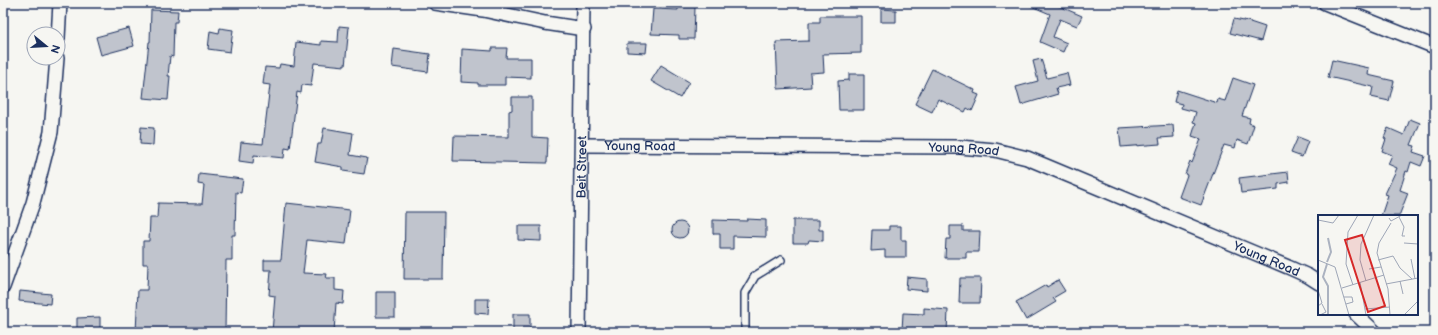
<svg xmlns="http://www.w3.org/2000/svg" width="1438" height="335" font-family="'Balsamiq Sans',sans-serif">
	<rect width="100%" height="100%" fill="#f6f6f2"/>
	<filter id="ink" filterUnits="userSpaceOnUse"><feTurbulence type="fractalNoise" baseFrequency=".025" numOctaves="2"/><feDisplacementMap in="SourceGraphic" scale="8" xChannelSelector="R" yChannelSelector="G"/><feConvolveMatrix kernelMatrix="1 2 1 2 8 2 1 2 1" color-interpolation-filters="sRGB"/></filter>
	<g filter="url(#ink)">
		<!-- building -->
		<path fill="#c0c4cd" stroke="#1b2f5e" d="M1024,3H1052L1082,16L1077,26L1060,19L1053,37L1067,43L1063,52L1040,42L1050,14Z
			M678,7H695L694,39H679V35L651,34L653,9L678,10Z
			M881,9L896,10V22H881Z
			M151,10L178,11L177,22H174L173,57L170,56L168,76H170L168,100L143,98L149,42H150Z
			M820,16H861V53L823,54L824,72L810,73L811,87L778,89L776,42L809,41V22H820Z
			M1234,19L1244,21V20L1265,27L1261,41L1230,33Z
			M339,26L349,27L345,66L314,63L311,86L302,85L301,93L297,92L290,149L285,148L284,158L254,155L253,163L239,161L241,142L263,144L270,85L263,84L265,67L279,68L280,64L294,66L296,42L321,45V41L338,42Z
			M129,28L134,46L101,55L96,37Z
			M220,28L233,30L230,52L208,49L210,31L219,33Z
			M627,43H647L646,53L627,52Z
			M492,48H507L506,58H531V78L505,77V85H478V83L461,82L462,49L492,51Z
			M394,49L430,54L428,72L392,67Z
			M1041,59L1047,78L1067,73L1070,85L1056,88L1058,94L1021,105L1016,87L1038,81L1033,61Z
			M1332,60L1369,68L1368,75L1394,81L1389,101L1371,97L1373,87L1328,77Z
			M661,65L689,82L680,98L651,81Z
			M932,69L975,90L974,93L979,95L972,111L967,108L965,112L938,99L932,112L915,104Z
			M849,74H864V110H839L838,81L849,80Z
			M1233,78L1253,85L1242,116L1250,118L1249,123L1254,125L1248,144L1237,140L1235,148L1224,145L1201,205L1179,197L1187,175L1185,174L1190,161L1192,163L1201,139L1192,136L1196,123L1193,122L1196,112L1181,108L1182,104L1174,102L1177,90L1217,103L1218,99L1225,101Z
			M512,97H532V137L548,138L547,163L453,161L454,136L509,137V111L512,110Z
			M1410,119L1420,123L1411,145L1415,146L1413,152L1425,156L1421,166L1411,162L1408,172L1406,171L1400,190L1408,193L1399,216H1381L1388,195L1385,194L1397,168L1388,164L1392,155L1382,151L1386,139L1384,138L1388,128L1404,135Z
			M1173,125L1174,137L1159,138L1160,144L1121,147L1119,128Z
			M141,127L154,128L153,145L140,144Z
			M324,128L353,133L350,155L367,158L364,174L343,171V167L315,162L318,144H321Z
			M1298,137L1308,141L1302,157L1291,153Z
			M1288,172L1289,182L1278,184V189L1241,193L1239,178Z
			M199,174L243,179L241,193L236,192L235,235H232V260H226L225,332H136L138,290H147L148,264H143V241H149L150,218H157L158,203L202,204L204,185L198,184Z
			M286,203L350,210L346,244L307,240L303,273L327,274L326,278H335V290L344,291L343,304L336,303L334,332H272L275,296L269,295L271,270H264V260H281Z
			M405,212H444L443,279H404Z
			M747,219L766,220V237L733,236V249H720V234H713V220L747,221Z
			M793,220H819V230H823V241L809,240L808,243H793Z
			M672 230a8 8 0 1 1 16 0a8 8 0 1 1-16 0Z
			M518,226H541V241L518,240Z
			M889,226H901V240H906V257H885V250L871,251L872,230H889Z
			M950,226H963V231H980L979,252H966V258H945L946,239H950Z
			M907,277L927,279V291L906,289Z
			M960,278H981L980,303H959Z
			M1058,280L1065,291L1053,298L1056,302L1026,320L1016,302L1046,285L1047,287Z
			M20,291L51,294L50,304L19,301Z
			M376,292H395V317H376Z
			M475,299H489L488,314L475,313Z
			M924,308L948,310L947,332H922L923,331L902,330L903,313L924,314Z
			M513,314H530V332H513Z
			M100,317V331L77,332V318Z"/>
		<g fill="none" stroke-linecap="round" stroke-linejoin="round">
			<defs>
				<path id="service" d="M745,332V293L755,276L781,260"/>
				<g id="minor">
					<path d="M435,3L483,10L545,23L584,29"/>
					<path d="M1325,3L1435,47"/>
					<path d="M58,38L60,3"/>
					<path id="s1" d="M582,145L960,147L995,150L1027,158L1288,267L1308,276L1319,283"/>
					<path d="M3,287L33,203L51,132L57,58"/>
					<path d="M1356,314L1375,332"/>
					<path id="s2" d="M579,332L583,3"/>
				</g>
			</defs>
			<!-- service casing -->
			<use href="#service" stroke="#1b2f5e" stroke-width="10"/>
			<!-- minor casing -->
			<use href="#minor" stroke="#1b2f5e" stroke-width="16"/>
			<!-- service -->
			<use href="#service" stroke="#f6f6f2" stroke-width="7"/>
			<!-- minor -->
			<use href="#minor" stroke="#f6f6f2" stroke-width="13"/>
		</g>
	</g>
	<g text-anchor="middle" stroke-width="3" stroke-linejoin="round" paint-order="stroke">
		<!-- street labels -->
		<g font-size="13" fill="#1b2f5e" stroke="#f6f6f2">
			<text dy="5" stroke="none"><textPath href="#s1" startOffset="58">Young Road</textPath></text>
			<text dy="5" stroke="none"><textPath href="#s1" startOffset="382">Young Road</textPath></text>
			<text dy="5" stroke="none"><textPath href="#s2" startOffset="165">Beit Street</textPath></text>
			<text dy="5" stroke="none"><textPath href="#s1" startOffset="706">Young Road</textPath></text>
		</g>
	</g>
	<!-- overview -->
	<g transform="translate(1318 215)">
		<rect width="100" height="100" fill="#f6f6f2"/>
		<path fill="none" stroke="#abb2c0" stroke-width="2" d="M9,47L13,37L10,23M9,49L5,62L10,71V100"/>
		<path fill="none" stroke="#9ea6b7" stroke-width="1" d="M81,2L86,12L84,21H87M71,3L73,6L84,0M0,5L15,8L21,0M86,28L100,29M93,44L97,64M0,45L17,52L31,100M60,45L75,41L82,53L94,64M51,54L63,52M48,66L42,45L43,29L56,0M82,66L85,79M42,67L48,100M68,69L100,63M35,70L28,49L30,17L40,0M24,73L66,60M0,75L4,88L0,91M26,82H34L35,87L28,89M47,94L72,92M2,100L8,97L4,89M72,100L70,74L59,38L61,28L73,8M86,100L100,86"/>
		<path fill="#d62828" fill-opacity="0.15" stroke="#d62828" stroke-width="2" d="M44,20L67,91L50,97L27,25Z"/>
		<rect width="100" height="100" fill="none" stroke="#1b2f5e" stroke-width="2"/>
	</g>
	<!-- margin -->
	<rect width="1438" height="335" fill="none" stroke="#f6f6f2" stroke-width="16"/>
	<rect x="8" y="8" width="1422" height="319" fill="none" stroke="#1b2f5e" stroke-width="1.5" filter="url(#ink)"/>
	<!-- north arrow -->
	<g transform="translate(46 46) rotate(108)"><circle r="19" fill="#f6f6f2" stroke="#9ea6b7"/>
	<path d="M0-3L7 15L0 10L-7 15Z" fill="#1b2f5e"/>
	<text y="-6" font-size="11" font-weight="bold" text-anchor="middle" fill="#1b2f5e">N</text>
	</g>
</svg>
